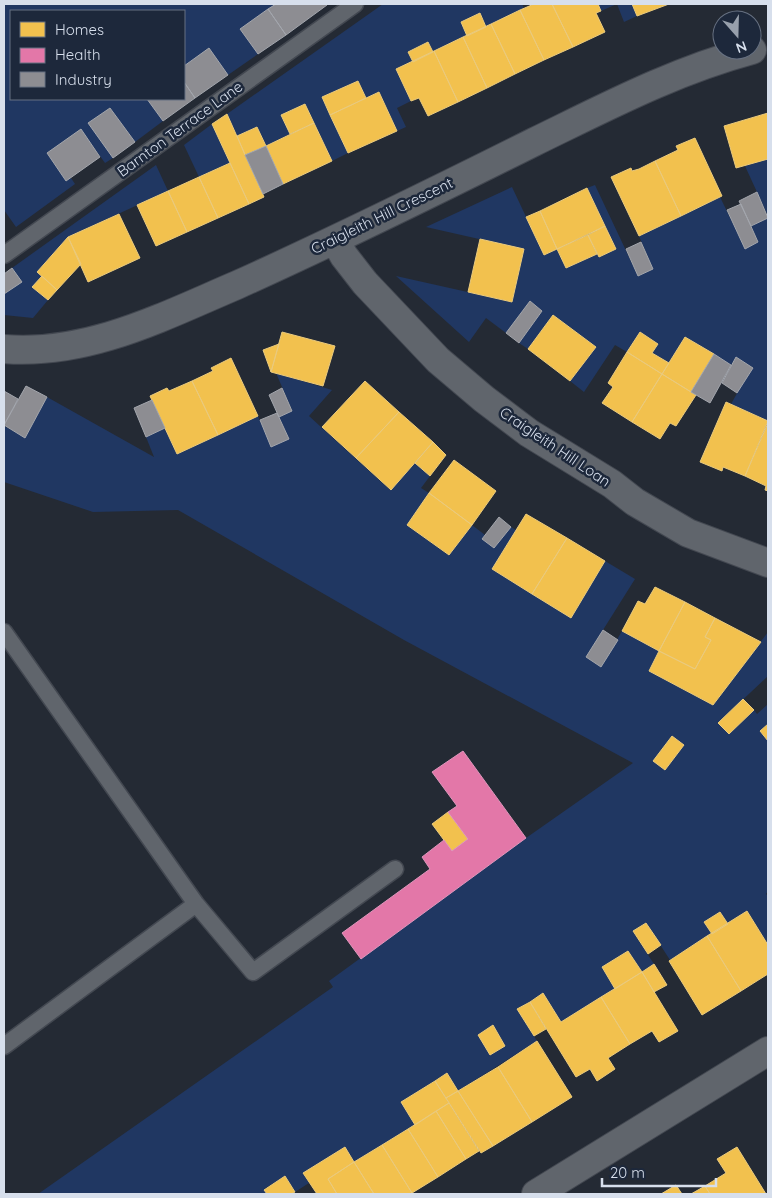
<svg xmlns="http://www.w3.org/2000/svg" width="772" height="1198" font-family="Quicksand,sans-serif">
	<rect width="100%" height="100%" fill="#242a34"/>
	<!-- green -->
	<path fill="#203762" d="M4,4H276L240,29L258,54L228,75L209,49L184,66V11H11V99H147L163,121L135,142L110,108L89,123L113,158L105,163L81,130L47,153L66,181L71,178L75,184L16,227L4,210Z
		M383,4H522L524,8L486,27L480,14L461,22L467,36L433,52L428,42L408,52L413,62L396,69L411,101L397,108L406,127L397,131L379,92L366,98L358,81L322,97L348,153L332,161L305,104L281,115L290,134L266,146L257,127L237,136L227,114Z
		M598,4H632L637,16L624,22L617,4L601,11Z
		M212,124L230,163L199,177L184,145Z
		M768,159V216L745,166Z
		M156,165L168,191L68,237L37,272L42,276L33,287L48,300L33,318L4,315V294L21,282L12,268Z
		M595,185L638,276L653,269L639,236L720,197L745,248L758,242L751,226L768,218V421L731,404L752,367L736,358L731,365L685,337L669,363L652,353L658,344L640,332L627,352L615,345L584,392L570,381L596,347L553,315L528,349L519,343L542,311L530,301L506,333L486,318L469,342L396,276L512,302L523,249L426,227L512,187L544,255L557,249L566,268L597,254L599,257L615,249L587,188Z
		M276,373L332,390L309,416L390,490L415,463L430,476L421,488L429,493L407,525L448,555L472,525L485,535L482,539L494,548L511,527L516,530L492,569L571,617L605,561L635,579L586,657L601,667L622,631L659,651L649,671L713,705L768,632V676L718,723L729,734L754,710L757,714L768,704V724L760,731L768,741V891L766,894L768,896V945L748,912L728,924L720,912L704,922L712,934L670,960L646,923L633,932L654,964L642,972L628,951L602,967L615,989L561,1022L543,994L517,1009L537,1041L458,1091L447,1073L401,1102L415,1125L354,1162L345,1148L303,1174L309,1183L295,1192L285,1176L264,1189L267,1194H38L333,987L329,981L526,838L633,763L404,640L178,510L93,512L4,482V426L25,437L47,397L154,457L146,437L165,428L177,454L258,416L271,446L289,439L279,417L292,410Z"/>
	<!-- homes -->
	<path fill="#f2c14e" stroke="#eaca7d" d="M534,4H552L573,47L544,60L520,10Z
		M552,4H598L601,11L596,13L605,32L573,47Z
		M632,4H669L637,16Z
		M520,10L544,60L515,74L491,24Z
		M480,13L486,27L467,36L461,22Z
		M491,24L515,74L487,88L463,37Z
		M463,37L487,88L458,102L434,51Z
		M428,42L433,52L413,62L408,52Z
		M434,51L458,102L428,116L419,98L411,101L396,69Z
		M358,81L366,98L330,115L322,97Z
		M379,92L397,131L348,153L330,115Z
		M305,104L314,123L290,134L281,115Z
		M768,113V159L736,168L724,126Z
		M227,114L264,197L249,204L212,124Z
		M314,123L332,161L283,184L266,146Z
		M257,127L266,146L245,155L237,136Z
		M695,138L722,196L681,216L655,161L678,150L676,146Z
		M655,161L681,216L639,236L611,177L631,168L632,171L639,169Z
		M230,163L249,204L218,218L199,177Z
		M199,177L218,218L187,232L168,191Z
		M587,188L605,226L557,249L540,211Z
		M168,191L187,232L156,246L137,205Z
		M540,211L557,249L544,255L526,217Z
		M119,214L140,258L88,282L68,237Z
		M605,226L616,249L599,257L588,235Z
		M588,235L597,254L566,268L557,249Z
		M68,237L81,264L57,290L37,272Z
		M480,239L524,249L512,302L468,292Z
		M42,276L57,290L48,300L32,287Z
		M553,315L596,347L570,381L528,349Z
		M282,332L335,346L323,386L271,372Z
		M640,332L658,344L652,353L669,363L662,374L627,352Z
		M685,337L714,354L691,392L662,374Z
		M279,344L271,372L263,350Z
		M627,352L662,374L632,422L602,403L613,387L608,383Z
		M231,358L258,416L218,435L192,381L213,371L211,368Z
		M662,374L696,395L676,426L670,423L660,439L632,422Z
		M192,381L218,435L177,454L150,396L167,388L169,391Z
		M365,381L399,412L356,458L322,427Z
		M726,402L768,421L745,476L723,467L722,471L700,462Z
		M399,412L433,442L391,490L356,458Z
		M768,423V491L765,490L766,486L745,476Z
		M433,442L446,455L430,476L415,463Z
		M454,460L496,491L472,525L429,493Z
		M429,493L472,525L449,555L407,525Z
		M526,514L567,538L532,594L492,569Z
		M567,538L605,561L571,618L532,594Z
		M655,587L685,602L659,651L622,631L638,601L645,604Z
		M685,602L715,618L705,637L711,640L695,669L659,651Z
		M715,618L761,642L713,705L649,671L659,651L695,669L711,640L705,637Z
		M743,699L754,710L729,734L718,723Z
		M768,724V741L760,731Z
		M672,736L684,745L665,770L653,761Z
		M448,812L468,839L452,851L432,824Z
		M747,911L768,945V974L741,991L707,936Z
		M720,912L728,924L712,934L704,922Z
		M646,923L661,945L648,954L633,931Z
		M707,936L741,991L702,1015L669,961Z
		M628,951L642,972L615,989L602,967Z
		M654,964L667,985L654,992L642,972Z
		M642,972L678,1031L659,1042L652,1031L630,1044L601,997Z
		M543,993L561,1022L601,997L630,1044L608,1058L615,1069L597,1081L590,1069L576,1077L530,1002Z
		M530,1002L546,1029L534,1036L517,1009Z
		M493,1025L505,1046L490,1055L478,1035Z
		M537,1041L572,1097L532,1122L498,1067Z
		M498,1067L532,1122L493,1146L458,1091Z
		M447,1073L458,1091L446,1098L435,1081Z
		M435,1081L449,1103L415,1125L401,1102Z
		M458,1091L493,1146L481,1153L446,1098Z
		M449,1103L479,1151L466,1159L436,1111Z
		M436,1111L466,1159L438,1177L408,1129Z
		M408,1129L438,1177L412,1193L382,1145Z
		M382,1145L412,1193L410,1194H374L354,1162Z
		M345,1147L354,1162L328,1179L337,1194H317L303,1173Z
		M737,1147L766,1194H710L705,1186L726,1173L717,1159Z
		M354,1162L374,1194H337L328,1179Z
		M285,1176L295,1192L291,1194H267L264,1190Z
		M676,1185L682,1194H661Z
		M705,1186L710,1194H691Z"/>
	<!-- health -->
	<path fill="#e377a8" stroke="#df96bc" d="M463,751L526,838L361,959L342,933L430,869L422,857L444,840L452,851L468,839L448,812L457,806L432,772Z"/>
	<!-- industry -->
	<path fill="#8d8d92" stroke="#a3a6ad" d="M276,4H326L327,5L286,35L268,9Z
		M268,9L286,35L258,54L240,29Z
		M209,48L228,75L195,98L184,82V66Z
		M184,82L195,98L163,121L147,99H184Z
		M110,108L135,142L113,158L88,123Z
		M81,129L100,157L66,181L47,153Z
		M266,146L283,184L263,194L245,155Z
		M757,192L768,218L751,226L739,201Z
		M741,204L758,242L745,249L727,210Z
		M641,242L653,269L638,276L626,249Z
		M12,268L22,282L4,294V274Z
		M530,301L542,311L519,343L506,333Z
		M714,354L731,365L710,403L691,392Z
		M736,357L753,368L737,393L722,383Z
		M26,386L47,397L25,438L4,425Z
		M282,388L292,411L279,417L269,395Z
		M4,391L18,399L4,425Z
		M152,400L165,428L146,437L134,408Z
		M277,413L289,439L271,447L260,420Z
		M499,517L511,527L494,548L482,539Z
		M603,630L618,640L601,667L586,657Z"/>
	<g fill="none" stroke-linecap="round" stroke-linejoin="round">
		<defs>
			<path id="lane" d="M4,255L355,4
				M4,632L196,904L253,972L395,869
				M4,1046L196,904"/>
			<path id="street" d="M335,240L344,256L365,283L438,360L484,399L529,433L612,484L635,502L688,533L768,563
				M4,349C87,356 162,317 237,285C337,240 436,191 534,142C606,107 674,71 752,50
				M536,1194L768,1051"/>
		</defs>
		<!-- lane casing -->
		<use href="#lane" stroke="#434851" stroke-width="19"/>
		<!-- street casing -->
		<use href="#street" stroke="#434851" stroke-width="30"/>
		<!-- lane -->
		<use href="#lane" stroke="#60656c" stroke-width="16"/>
		<!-- street -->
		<use href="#street" stroke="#60656c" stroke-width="28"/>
	</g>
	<g text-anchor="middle" stroke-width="5" stroke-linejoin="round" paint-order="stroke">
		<!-- street labels -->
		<g font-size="15" fill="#d7dfec" stroke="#1d283b">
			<text transform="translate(180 129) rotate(-36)" y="5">Barnton Terrace Lane</text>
			<text transform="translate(382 216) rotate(-26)" y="5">Craigleith Hill Crescent</text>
			<text transform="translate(555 447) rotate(34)" y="5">Craigleith Hill Loan</text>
		</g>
	</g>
	<!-- border -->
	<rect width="772" height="1198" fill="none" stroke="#d7dfec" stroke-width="10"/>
	<!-- legend -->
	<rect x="10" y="10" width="175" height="90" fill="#1d283b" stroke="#677182"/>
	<rect x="20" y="22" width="25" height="15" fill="#f2c14e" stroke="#677182"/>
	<text x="55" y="35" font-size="15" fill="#d7dfec">Homes</text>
	<rect x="20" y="48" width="25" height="15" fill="#e377a8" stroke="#677182"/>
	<text x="55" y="60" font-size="15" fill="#d7dfec">Health</text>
	<rect x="20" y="72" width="25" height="15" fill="#8d8d92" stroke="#677182"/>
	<text x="55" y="85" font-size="15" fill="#d7dfec">Industry</text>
	<!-- north arrow -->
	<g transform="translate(737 35) rotate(160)"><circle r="24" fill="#1d283b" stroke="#677182"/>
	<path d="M0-4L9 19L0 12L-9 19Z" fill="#98a0ac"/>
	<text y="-8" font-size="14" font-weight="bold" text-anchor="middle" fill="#d7dfec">N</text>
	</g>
	<!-- scale -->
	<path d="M602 1178v8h114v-8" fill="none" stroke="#d7dfec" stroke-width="2.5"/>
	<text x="610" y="1178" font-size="15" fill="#d7dfec" stroke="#1d283b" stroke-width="4" paint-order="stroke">20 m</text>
</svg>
